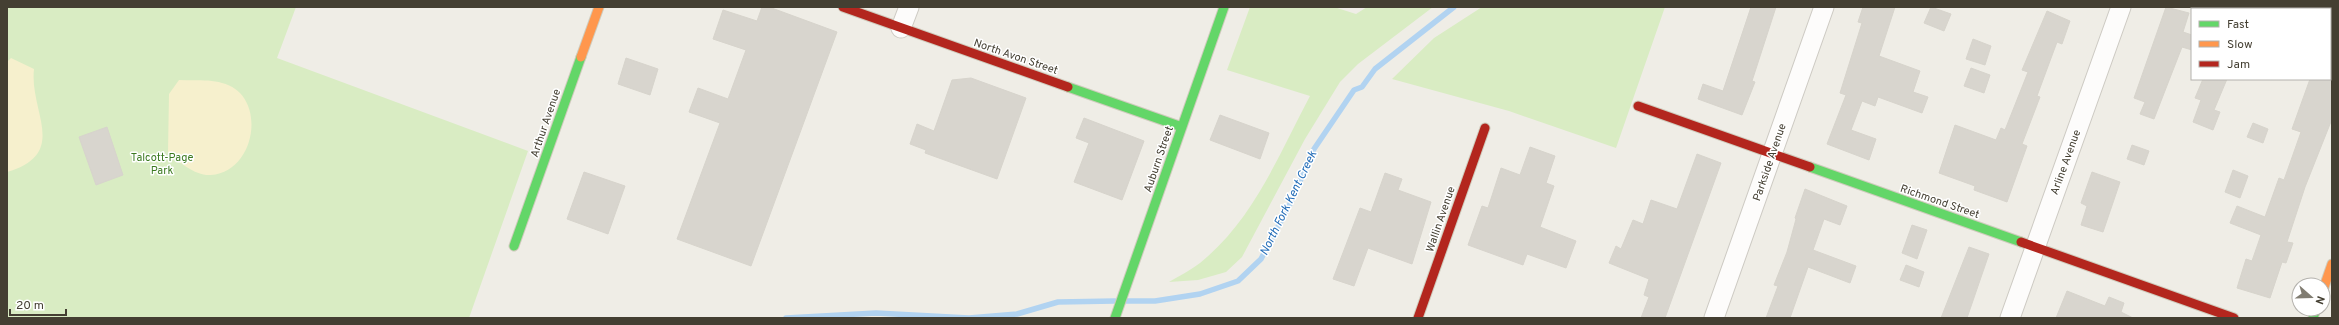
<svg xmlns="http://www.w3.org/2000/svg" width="2339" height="325" font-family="Overpass,sans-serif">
	<rect width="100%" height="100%" fill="#efede6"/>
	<!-- green -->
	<path fill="#d9ecc3" d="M7,7H296L277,58L528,151L469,318H7Z
		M1250,7H1334L1356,14L1367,7H1433L1358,64L1340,82L1305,139L1242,257L1226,272L1198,280L1169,282C1179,276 1191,270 1200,263C1254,219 1278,156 1310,96L1227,70Z
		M1482,7H1665L1616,148L1509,111L1392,79L1434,38Z"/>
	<!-- sand -->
	<path fill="#f6f0cd" d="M11,58L34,69C29,112 70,153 7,172V62Z
		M179,80C193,81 209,79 222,83C268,94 257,172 211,175C195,176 179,162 168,152L169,94Z"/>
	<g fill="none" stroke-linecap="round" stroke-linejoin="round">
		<!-- stream -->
		<path stroke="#b1d3f1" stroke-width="5.5" d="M1126,301H1155L1200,294L1238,281L1261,259L1291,202L1314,149L1354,90L1362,87L1375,69L1454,7
			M786,318L876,313L969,318L1017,314L1058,302L1115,301"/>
	</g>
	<!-- building -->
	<path fill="#d8d5ce" stroke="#d7d4cc" d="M762,7H769L837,32L751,266L677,239L720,123L689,112L698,88L728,99L746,50L713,39L723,10L757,21Z
		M1751,7H1776L1752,81L1755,82L1742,115L1698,99L1703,84L1723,91Z
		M1863,7H1895L1879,56L1920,71L1913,92L1928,97L1922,113L1878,97L1875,106L1862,101L1851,130L1876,139L1869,160L1827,144L1846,95L1840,93L1862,23L1858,22Z
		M1931,7L1951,14L1944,31L1924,23Z
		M2166,7L2189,13L2183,32L2192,35V50L2182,47L2154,119L2140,114L2145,102L2134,98Z
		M2047,11L2070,21L2062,44L2057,42L2037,96L2040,97L2022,144L2027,146L2007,202L1974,190L1975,186L1939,173L1955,125L1996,140L2001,128L2005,130L2028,72L2022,70Z
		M1973,39L1991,46L1985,65L1966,59Z
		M626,58L658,69L650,95L618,84Z
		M1971,68L1990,75L1984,93L1964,86Z
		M971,78L1026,98L997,179L925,153L926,150L910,144L917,124L934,131L952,80Z
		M2203,79H2227L2214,110L2220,112L2213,130L2193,122L2201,100L2195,98Z
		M2310,79H2332V119L2305,187L2287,242L2293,243L2286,263L2282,262L2270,298L2237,288L2246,259L2252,261L2261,235L2230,223L2237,206L2265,217L2279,178L2284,180L2301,132L2292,129Z
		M1220,115L1269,133L1260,159L1210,140Z
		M1084,118L1144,141L1122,200L1074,182L1089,143L1076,138Z
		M2253,123L2268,129L2263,143L2247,137Z
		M107,127L123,175L96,185L79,137Z
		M2132,145L2149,151L2144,165L2127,159Z
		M1530,147L1555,156L1546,183L1554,186L1540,227L1576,241L1566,268L1527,254L1523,265L1468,245L1482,206L1488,208L1501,168L1520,175Z
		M1697,154L1721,163L1665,318H1641L1649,297L1644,295L1649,279L1609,263L1616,246L1621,249L1633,220L1643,224L1651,200L1677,209Z
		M2233,170L2248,176L2240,198L2225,192Z
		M584,172L625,186L608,234L567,219Z
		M2092,172L2120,182L2103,232L2081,225L2087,206L2081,203Z
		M1385,173L1402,179L1398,190L1431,202L1412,264L1368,248L1354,286L1333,279L1360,208L1371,212Z
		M1805,189L1847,206L1840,225L1824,219L1813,250L1856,266L1850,283L1808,267L1790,318H1766L1778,286L1774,285L1787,252L1796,219L1795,218Z
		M1912,225L1927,230L1917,259L1902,253Z
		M1969,247L1989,254L1967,318H1941Z
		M1906,265L1924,272L1919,287L1900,280Z
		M2067,291L2105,306L2109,297L2124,303L2121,312L2133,318H2056Z"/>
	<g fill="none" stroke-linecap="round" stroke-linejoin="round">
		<defs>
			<path id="street" d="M901,28L909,7
				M1714,318L1824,7
				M2010,318L2121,7"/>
			<path id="fast" d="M1068,87L1182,127
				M1810,167L2021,242
				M514,246L581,57
				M1115,318L1224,7
				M2313,318L2316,309"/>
			<path id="slow" d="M581,57L599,7
				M2323,290L2332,264"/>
			<path id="jam" d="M843,7L1068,87
				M1638,106L1810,167
				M2021,242L2234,318
				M1418,318L1485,128"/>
		</defs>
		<!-- street casing -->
		<use href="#street" stroke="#cdcac3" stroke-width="21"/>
		<!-- fast casing -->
		<use href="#fast" stroke="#cfcbbc" stroke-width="11"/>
		<!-- slow casing -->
		<use href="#slow" stroke="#cfcbbc" stroke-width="11"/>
		<!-- jam casing -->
		<use href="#jam" stroke="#cfcbbc" stroke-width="11"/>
		<!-- street -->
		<use href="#street" stroke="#fdfcfb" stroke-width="19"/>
		<!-- fast -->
		<use href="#fast" stroke="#63d668" stroke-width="9"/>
		<!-- slow -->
		<use href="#slow" stroke="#ff974d" stroke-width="9"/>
		<!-- jam -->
		<use href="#jam" stroke="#b3261e" stroke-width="9"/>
	</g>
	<g text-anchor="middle" stroke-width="3" stroke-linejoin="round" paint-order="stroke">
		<!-- street labels -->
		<g font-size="11" fill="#443f32" stroke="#fff">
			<text transform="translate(1016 56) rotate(19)" y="4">North Avon Street</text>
			<text transform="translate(545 123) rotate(-71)" y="4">Arthur Avenue</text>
			<text transform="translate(1158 159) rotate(-71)" y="4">Auburn Street</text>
			<text transform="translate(1769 162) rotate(-71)" y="4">Parkside Avenue</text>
			<text transform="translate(2065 162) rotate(-70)" y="4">Arline Avenue</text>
			<text transform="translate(1940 201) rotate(19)" y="4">Richmond Street</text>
			<text transform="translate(1440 219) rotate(-71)" y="4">Wallin Avenue</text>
		</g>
		<!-- park labels -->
		<g font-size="11" fill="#3c7a21" stroke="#fff">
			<text x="162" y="161">Talcott-Page<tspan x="162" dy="13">Park</tspan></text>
		</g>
		<!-- water labels -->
		<g font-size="12" font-style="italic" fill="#236db8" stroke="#fff">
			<text transform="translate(1288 203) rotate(-64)" y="4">North Fork Kent Creek</text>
		</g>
	</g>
	<!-- border -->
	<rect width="2339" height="325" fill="none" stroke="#443f32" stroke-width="16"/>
	<!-- legend -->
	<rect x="2191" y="8" width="140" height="72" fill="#ffffff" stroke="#b4b2ad"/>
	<rect x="2199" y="21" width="20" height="6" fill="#63d668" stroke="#b4b2ad"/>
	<text x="2227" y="28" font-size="12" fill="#443f32">Fast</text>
	<rect x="2199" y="41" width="20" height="6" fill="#ff974d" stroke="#b4b2ad"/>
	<text x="2227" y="48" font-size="12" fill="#443f32">Slow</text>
	<rect x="2199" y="61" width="20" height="6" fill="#b3261e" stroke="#b4b2ad"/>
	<text x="2227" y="68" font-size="12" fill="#443f32">Jam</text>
	<!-- north arrow -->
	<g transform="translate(2311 297) rotate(110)"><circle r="19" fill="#ffffff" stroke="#b4b2ad"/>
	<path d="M0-3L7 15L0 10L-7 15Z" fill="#807c71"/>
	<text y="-6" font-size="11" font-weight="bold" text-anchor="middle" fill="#443f32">N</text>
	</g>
	<!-- scale -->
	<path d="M10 309v6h56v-6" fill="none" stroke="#443f32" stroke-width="2"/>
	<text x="16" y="309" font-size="12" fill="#443f32" stroke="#ffffff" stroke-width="3" paint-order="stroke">20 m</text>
</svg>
